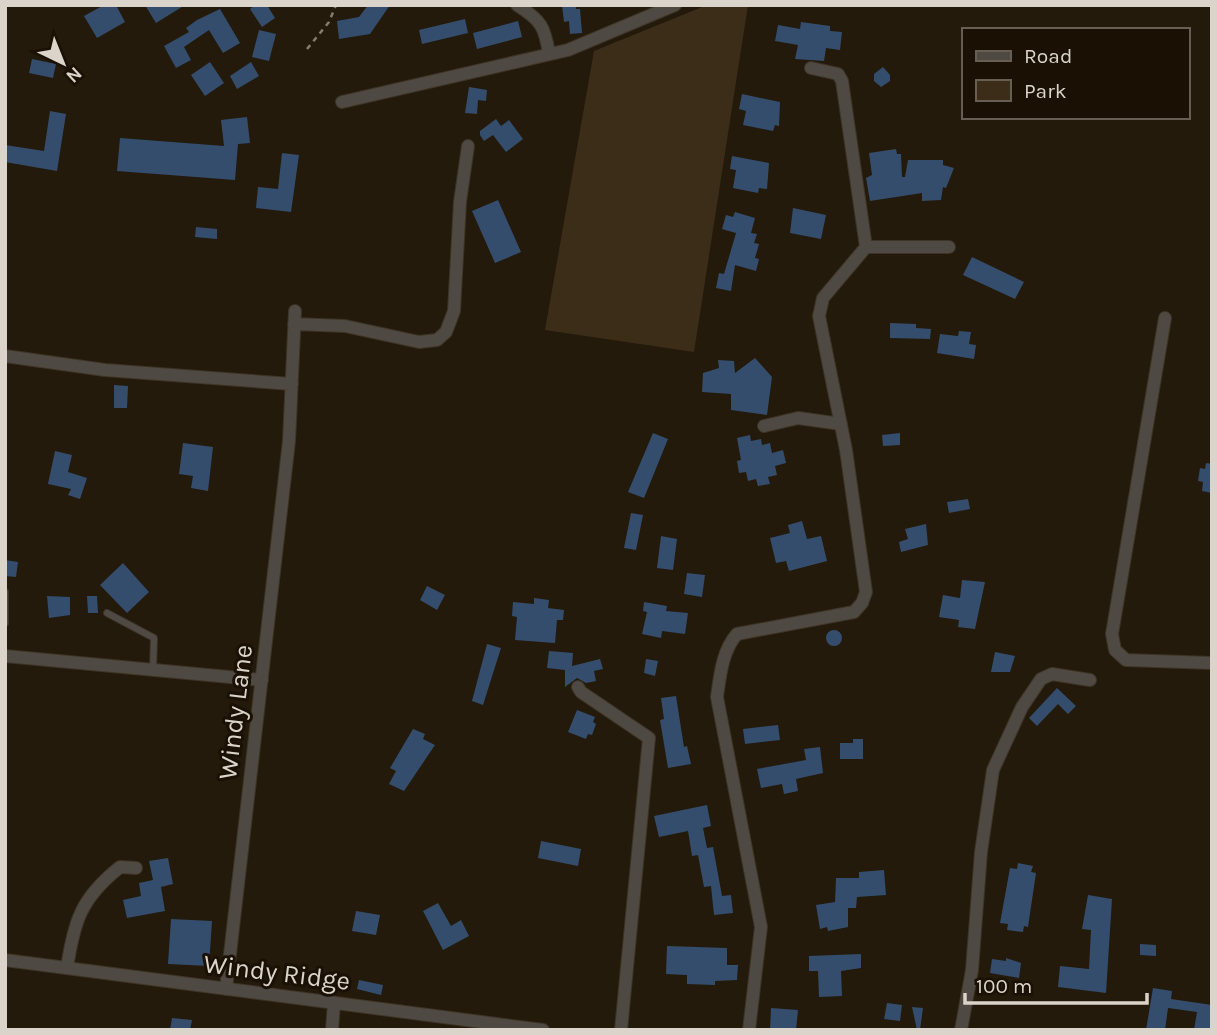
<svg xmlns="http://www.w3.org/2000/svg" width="1217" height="1035" font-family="Karla,sans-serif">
	<rect width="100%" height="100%" fill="#231a0b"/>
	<!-- green -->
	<path fill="#3c2d18" d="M707,5H748L694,352L545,330L594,51Z"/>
	<!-- building -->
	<path fill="#344d6d" d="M104,5H116L125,22L97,38L84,16Z
		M145,5H185L156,23Z
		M255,5H267L275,18L262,27L250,9Z
		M368,5H390L370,34L339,39L337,21L359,17Z
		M562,5H576V9H580L582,33L570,34L569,21L564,22Z
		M220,9L240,43L223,53L209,30L184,47L191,60L176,68L164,46L189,32L186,28L197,20Z
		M465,19L468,33L422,44L419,30Z
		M518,21L522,37L477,49L473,33Z
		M801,22L830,26V31L842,32L840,50L826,48L824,61L795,59L798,45L775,41L778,25L800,29Z
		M259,30L276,34L269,61L252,57Z
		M32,59L56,64L53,78L29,73Z
		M210,62L224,83L205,96L191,75Z
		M251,62L259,76L237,89L230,76Z
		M883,67L890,75V81L881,87L874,81V74Z
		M469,87L487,90L486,101L478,100L477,114L465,113Z
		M742,94L780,102L779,126L775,125L773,131L743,125L746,111L739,109Z
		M50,111L66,114L57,171L5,162V145L44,151Z
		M247,117L250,143L238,144L235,180L117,171L120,138L224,146L221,120Z
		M496,119L501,126L509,120L523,139L506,152L493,135L484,141L480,135V131Z
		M896,149L897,154H901L902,177H905L908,160H943V165L954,168L946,188L943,187L941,200L922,201V193L870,201L866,178L872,175L869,153Z
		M282,153L299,155L291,212L256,208L258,187L278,189Z
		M732,156L769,163L767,189L759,188L758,193L733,188L736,170L730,169Z
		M498,200L521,252L495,263L472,211Z
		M793,208L826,215L821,239L790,233Z
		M735,212L755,218L751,233L757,234L754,243L759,244L755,258L759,259L756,271L735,265L731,291L716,288L719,273L724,274L736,233L722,229L726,215L733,217Z
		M196,227L217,229V239L195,237Z
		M972,257L1024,282L1015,299L963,275Z
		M890,323L916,324V328L931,329L930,339L890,338Z
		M959,331L971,332L969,344L976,345L974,359L937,353L940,334L958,336Z
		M755,358L772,377L767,415L731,410V394L702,392L703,373L719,368L718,360L734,361L735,373Z
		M114,385L128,386L127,408H114Z
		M653,433L668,439L644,498L628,492Z
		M900,433V445L883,446L882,435Z
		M750,435L751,441L761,439L762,445L770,443L772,453L783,450L786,463L775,466L777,475L768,477L770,484L758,486L756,479L748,481L746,472L739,473L737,461L741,460L737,438Z
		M183,443L213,447L208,491L191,488L193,476L179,474Z
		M55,451L72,455L68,472L87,478L80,499L68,495L71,489L48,484Z
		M1206,463L1212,464V493L1202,491L1203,482L1198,481L1200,468L1205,469Z
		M968,499L970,509L949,513L947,502Z
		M631,513L643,515L636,550L624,548Z
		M802,521L807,539L821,536L827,561L789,571L786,561L776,563L770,538L790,533L788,525Z
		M926,524L928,545L901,552L899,542L908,539L905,529Z
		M661,536L677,539L673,570L657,568Z
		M5,560L18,562L16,577L5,576Z
		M123,563L149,592L127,613L100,585Z
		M687,573L705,575L702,597L684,594Z
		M962,580L985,582L975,629L958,627L959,620L939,617L943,595L960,598Z
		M427,586L445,595L437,610L420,600Z
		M47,596L70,597V615L49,618Z
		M87,596H97L98,613H88Z
		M534,598L549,600L548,608L564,610L563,620H557L555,643L515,640L517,617L512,616L513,602L534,604Z
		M644,602L667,606L666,611L688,613L685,634L662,631L661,638L642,634L647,612L643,611Z
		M826 638a8 8 0 1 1 16 0a8 8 0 1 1-16 0Z
		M487,644L501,648L483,705L472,701Z
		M549,651L573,653L572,666L600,659L603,669L594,671L596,681L586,683L577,678L565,687V670L547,668Z
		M995,652L1015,656L1010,672H991Z
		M646,659L658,661L655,676L644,673Z
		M1057,688L1076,706L1068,714L1058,704L1037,726L1029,718Z
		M676,696L684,747L687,746L691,764L668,768L660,720L664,719L661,698Z
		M577,710L595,717L593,722L596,724L592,735L588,734L586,739L568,732Z
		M778,725L780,740L745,744L743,729Z
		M413,729L425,734L423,739L435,745L404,791L389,784L396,771L390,768Z
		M853,739H863V759H840V743H853Z
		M820,747L823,773L796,779L798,791L784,794L782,784L761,788L757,769L806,760L804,749Z
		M707,805L711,826L703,828L707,848L713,847L722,896L731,895L733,913L714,915L711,886L704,887L698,855L692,856L688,831L659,837L654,816Z
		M541,841L581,849L578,866L538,858Z
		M168,858L173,884L161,887L165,911L127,918L123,900L141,896L139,883L153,880L149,861Z
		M1018,863L1033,866L1031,872L1036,873L1028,927L1024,926L1023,932L1007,930L1008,924L1000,923L1010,868L1017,869Z
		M884,870L886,895L857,897L856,908H848V927L828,931L827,927L820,929L816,905L835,902L836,878H859V872Z
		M1088,895L1112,899L1106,993L1058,987L1060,966L1089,969L1091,930L1082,929Z
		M438,903L451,926L461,920L469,936L443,950L423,911Z
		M356,911L380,915L376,935L352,931Z
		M171,919L212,921L209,966L168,964Z
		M1140,944L1156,945V956L1140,955Z
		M667,946L727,948V965H738L737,980L715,981V985L687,984V975L666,974Z
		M861,954V968L841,971L842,996L819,997L818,971H809V956Z
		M1006,958L1021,963L1019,978L990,973L992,959L1006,961Z
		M359,980L383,985L381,995L357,989Z
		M1153,988L1172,991L1171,999L1212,1005V1030H1194L1197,1012L1168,1008L1165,1030H1146Z
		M887,1003L902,1005L900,1021L884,1019Z
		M912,1007L923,1008L920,1030H917Z
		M771,1008L798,1010L796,1030H770Z
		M172,1018L192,1020L190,1030H170Z"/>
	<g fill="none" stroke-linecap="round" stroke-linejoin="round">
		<defs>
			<path id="lane" d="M5,592V623
				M107,613L154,638L153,670"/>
			<path id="street" d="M517,5C541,20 545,27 549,54
				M811,68L838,74L842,81L866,247
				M342,102L568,50L675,5
				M1165,318L1112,634L1115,650L1126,660L1212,663
				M294,324L345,326L419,342L437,340L446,332L454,311L460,202L468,146
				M5,356L105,370L292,384
				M764,426L798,418L841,424
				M5,656L262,680
				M578,687L581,692L649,738L621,1030
				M5,960L543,1030
				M67,968C74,921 81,898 120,867L136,868
				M226,989L289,441L295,311
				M332,1030L334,1003
				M749,1030L761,927L717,697C720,676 722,651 737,634L854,612L862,603L866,592L846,450L819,316L823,298L866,247H949
				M961,1030L972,970L981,852L993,770L1022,707L1041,679L1052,674L1090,680"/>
		</defs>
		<!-- lane casing -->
		<use href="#lane" stroke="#3d3426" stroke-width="8"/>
		<!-- street casing -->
		<use href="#street" stroke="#3d3426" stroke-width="14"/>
		<!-- path -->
		<path stroke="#847c70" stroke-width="2.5" stroke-dasharray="5 5" stroke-linecap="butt" d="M307,49L329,22L336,5"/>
		<!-- lane -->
		<use href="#lane" stroke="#4e4942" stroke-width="6"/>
		<!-- street -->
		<use href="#street" stroke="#4e4942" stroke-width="12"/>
	</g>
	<g text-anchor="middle" stroke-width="6" stroke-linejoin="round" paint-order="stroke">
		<!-- street labels -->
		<g font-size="26" fill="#dad4ca" stroke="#1a1104">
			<text transform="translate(235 712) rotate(-83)" y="9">Windy Lane</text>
			<text transform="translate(277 972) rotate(7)" y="9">Windy Ridge</text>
		</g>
	</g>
	<!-- border -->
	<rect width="1217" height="1035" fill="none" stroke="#dad4ca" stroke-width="14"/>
	<!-- legend -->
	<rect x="962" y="28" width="228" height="91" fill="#1a1104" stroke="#675f53" stroke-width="2"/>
	<rect x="976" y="51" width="35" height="10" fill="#4e4942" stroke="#675f53" stroke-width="2"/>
	<text x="1024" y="63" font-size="21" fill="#dad4ca">Road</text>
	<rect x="976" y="80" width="35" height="21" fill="#3c2d18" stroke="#675f53" stroke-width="2"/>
	<text x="1024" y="98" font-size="21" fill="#dad4ca">Park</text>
	<!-- north arrow -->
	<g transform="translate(63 63) rotate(137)" stroke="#1a1104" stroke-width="5" paint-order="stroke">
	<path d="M0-5L12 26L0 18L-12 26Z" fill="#dad4ca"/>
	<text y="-10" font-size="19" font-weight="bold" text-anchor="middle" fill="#dad4ca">N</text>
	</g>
	<!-- scale -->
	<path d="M965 993v10h182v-10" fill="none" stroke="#dad4ca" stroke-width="3.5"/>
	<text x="976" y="993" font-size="21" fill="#dad4ca" stroke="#1a1104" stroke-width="5" paint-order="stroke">100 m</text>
</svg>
